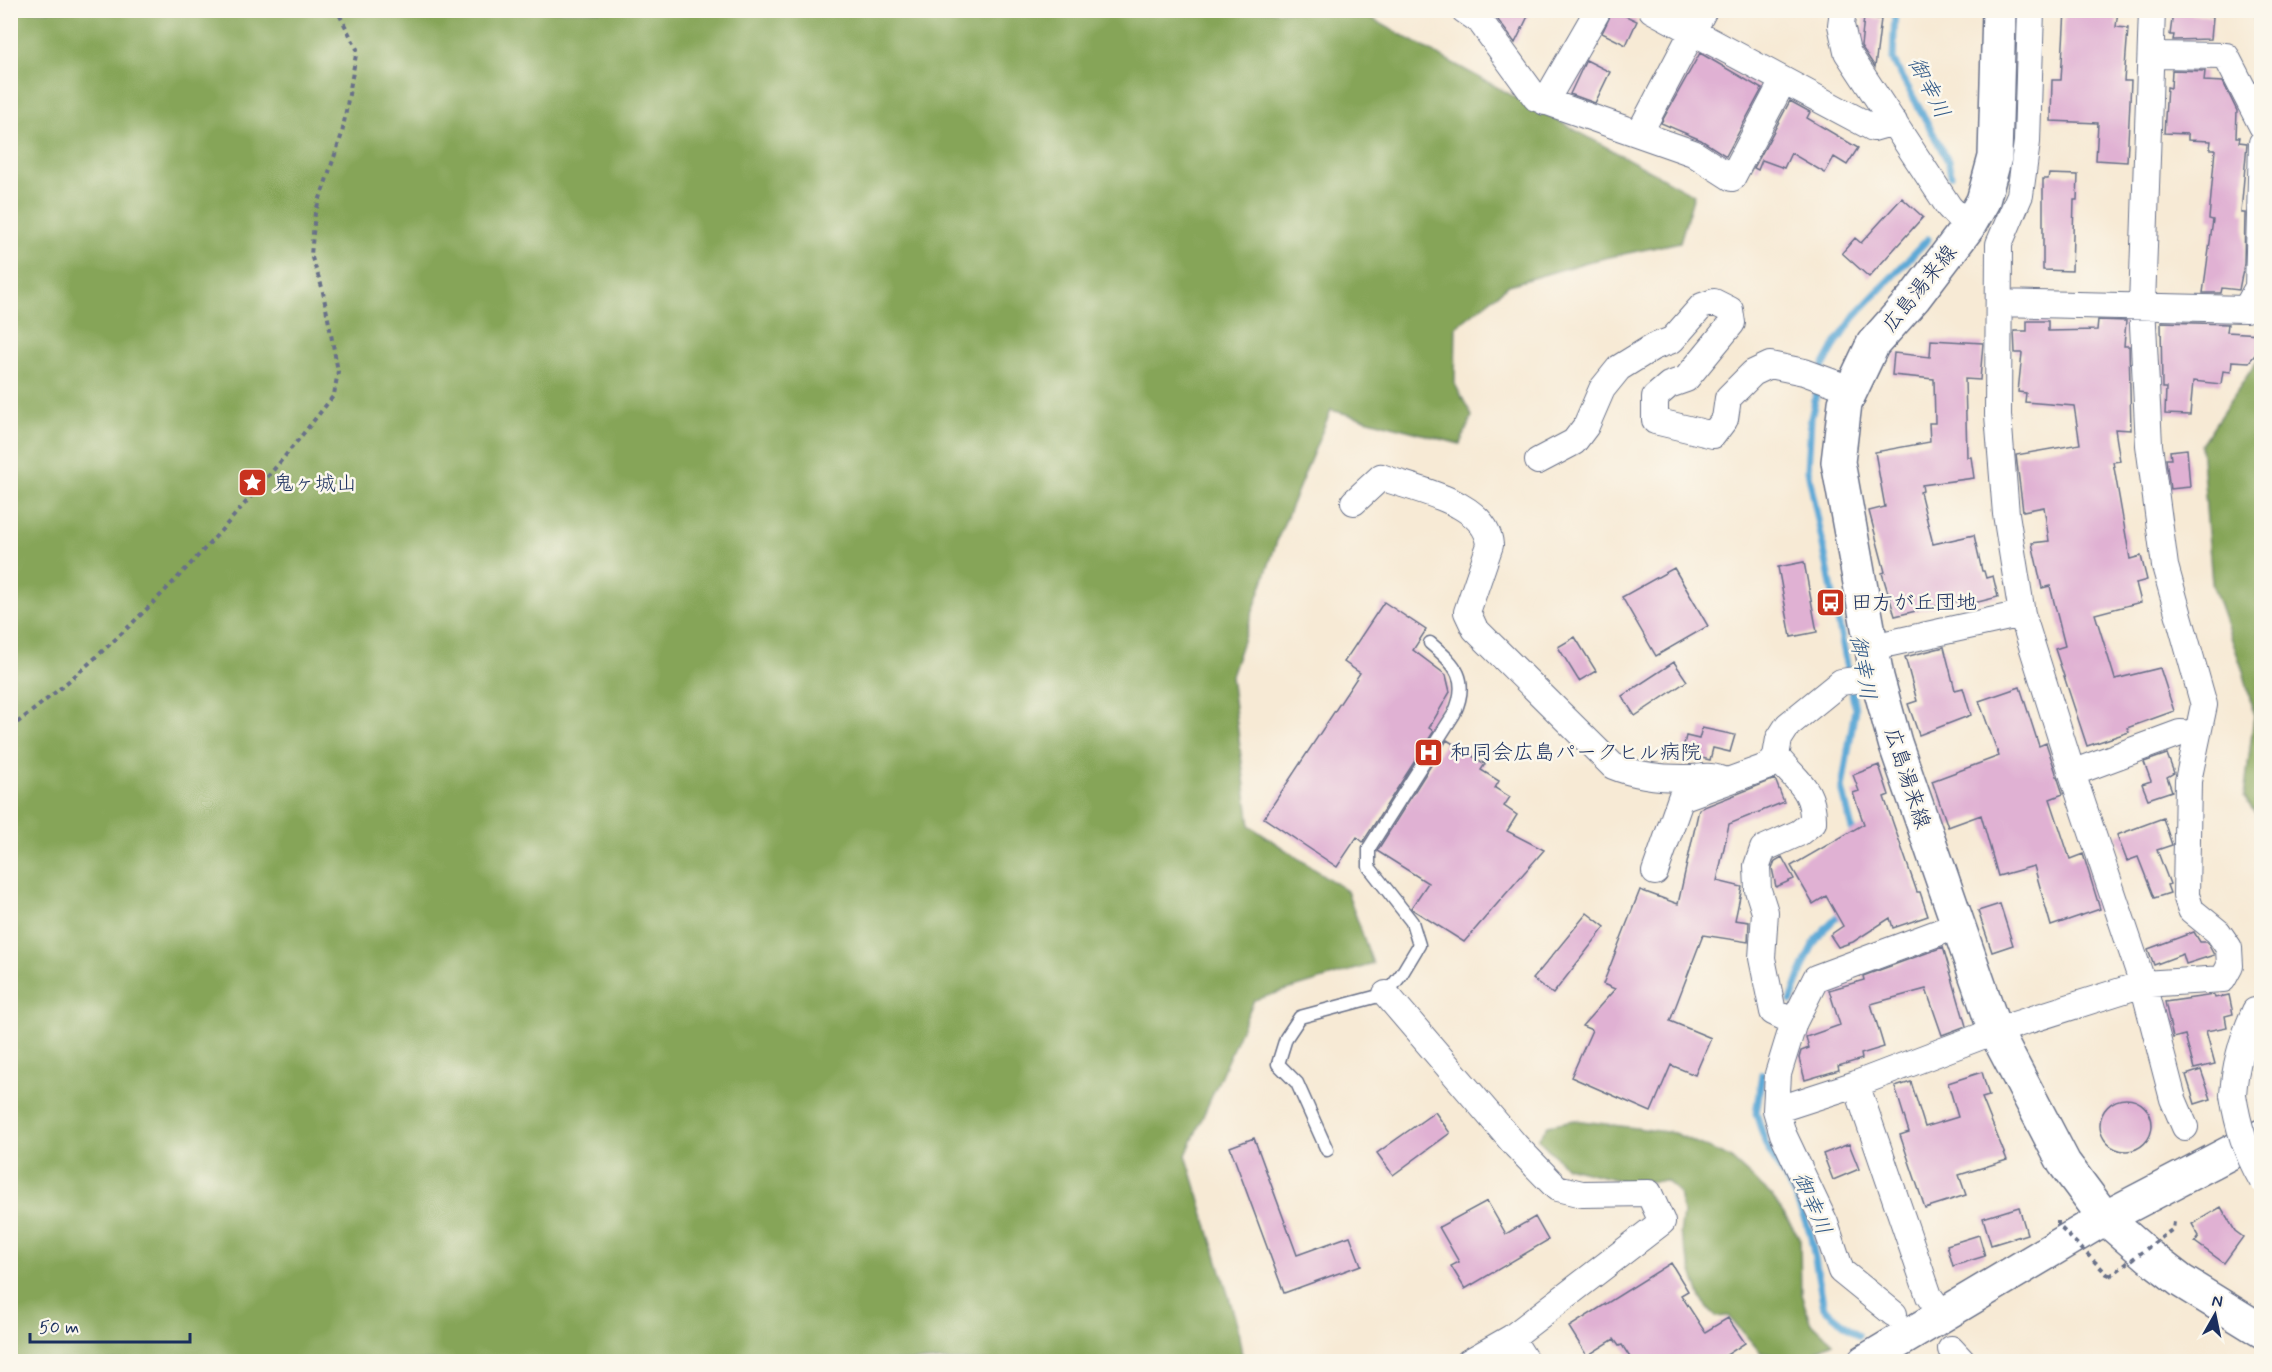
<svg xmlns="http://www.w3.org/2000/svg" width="2272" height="1372" font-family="Mynerve,'Klee One',sans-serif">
	<rect width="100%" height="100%" fill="#fbf7ec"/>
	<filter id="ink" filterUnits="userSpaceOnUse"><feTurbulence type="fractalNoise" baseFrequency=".0167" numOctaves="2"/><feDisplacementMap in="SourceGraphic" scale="12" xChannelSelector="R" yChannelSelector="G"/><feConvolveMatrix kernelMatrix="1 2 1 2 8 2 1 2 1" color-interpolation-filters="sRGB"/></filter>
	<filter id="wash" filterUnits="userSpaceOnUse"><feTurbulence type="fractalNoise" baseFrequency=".008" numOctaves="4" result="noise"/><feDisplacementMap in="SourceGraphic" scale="24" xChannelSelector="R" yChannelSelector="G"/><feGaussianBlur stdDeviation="1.35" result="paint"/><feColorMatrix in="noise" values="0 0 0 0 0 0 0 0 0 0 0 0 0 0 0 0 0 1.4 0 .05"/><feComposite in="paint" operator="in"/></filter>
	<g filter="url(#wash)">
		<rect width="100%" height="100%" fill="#f7ead5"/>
		<!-- forest -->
		<path fill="#86a559" stroke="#506a5c" stroke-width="1.5" d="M10,11H1358L1694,195L1680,242L1591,261L1509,285L1456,327L1455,384L1472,416L1460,444L1331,410L1278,538L1231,676L1250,826L1347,891L1373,964L1254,1000L1186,1155L1237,1324L1243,1361H11Z
			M2253,11H2261V48Z
			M2261,355L2262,818L2260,820L2244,797L2254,716L2244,674L2212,583L2201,445Z
			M1575,1120L1674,1133L1730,1158L1772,1196L1800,1239L1801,1294L1810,1321L1833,1343L1802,1358L1761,1353L1729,1316L1716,1317L1701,1299L1680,1234L1683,1214L1679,1193L1667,1181L1626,1182L1566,1167L1538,1139L1548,1125Z"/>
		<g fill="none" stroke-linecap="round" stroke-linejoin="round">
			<!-- stream -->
			<path stroke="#5da9d6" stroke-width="7" d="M1895,10L1893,60L1948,161L1951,175
				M1849,675L1808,470L1811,418L1823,366L1836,343L1858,312L1928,239
				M1851,686L1855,709L1842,788L1854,837
				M1791,1001C1805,962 1809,938 1843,912
				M1762,1074L1756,1113L1766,1145L1793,1192L1810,1232L1824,1308L1858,1335"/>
		</g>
		<g id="blocks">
			<!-- building -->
			<path fill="#e0b1d3" d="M1503,10H1531L1515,43L1498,20Z
				M1613,10L1637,21L1626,45L1602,33Z
				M2065,10H2118L2116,27L2128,28L2124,81H2131L2127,162L2096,160L2098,123L2051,121L2052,80H2061Z
				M2173,12L2213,17L2211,39L2173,40L2174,35H2170Z
				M1864,17L1881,19L1875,67L1861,46Z
				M1700,53L1762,89L1726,156L1701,140L1661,123Z
				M1586,60L1610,72L1595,103L1570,94Z
				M2172,70L2205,71L2204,81L2223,82L2237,111L2236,137H2240L2239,142L2247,143L2241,213H2245L2244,264L2239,290L2222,288L2221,293H2203L2213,220L2209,219L2215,149H2210L2211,141L2188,140V134L2164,133L2167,87L2171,88Z
				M1790,101L1810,112L1807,118L1858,148L1847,165L1834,157L1825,173L1791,153L1784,168L1762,160L1758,170L1754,168Z
				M2049,174L2078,175L2077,200H2074L2072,271L2043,270V179H2048Z
				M1902,198L1923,217L1869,277L1842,253L1855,238L1861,243Z
				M2098,320L2126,321L2124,346H2129L2131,430L2115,429L2120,461L2113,462L2130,559L2141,556L2147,580L2136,583L2141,602L2095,614L2115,679L2160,668L2174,711L2127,728L2129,732L2087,746L2055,649L2065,646L2050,586L2042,588L2032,543L2049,541L2044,507L2023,511L2016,455L2080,444L2074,406L2025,402L2026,393L2018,392L2022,353H2015L2014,331H2027V321H2048V331L2097,330Z
				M2161,322L2228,324L2227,332L2261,334L2260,349L2249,362L2232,361L2231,372L2223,371L2221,384L2193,381L2190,415L2165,414L2166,388H2162Z
				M1931,340L1983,343L1980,380L1965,379L1967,457H1971L1974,478L1922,485L1923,491L1920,492L1933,544L1974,535L1982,571H1984L1986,578L1993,576L1998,597L1966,605L1965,600L1953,602L1895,616L1882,573L1885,572L1869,511L1885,507L1875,452L1930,442L1929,423H1935L1934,379L1892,375L1894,353L1930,357Z
				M2187,449L2190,487L2170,489L2166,459H2171L2170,451Z
				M1804,562L1817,632L1791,637L1778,567Z
				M1674,568L1708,626L1656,656L1622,597Z
				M1384,602L1426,630L1413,650L1446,675L1450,692L1429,728L1434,731L1363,842L1357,837L1337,867L1264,818L1360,673L1344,662Z
				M1575,637L1596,671L1579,681L1558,647Z
				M1944,647L1955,690L1963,688L1971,715L1919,735L1908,704L1917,701L1905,657Z
				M1674,662L1687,681L1635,716L1622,696Z
				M2020,687L2039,746L2046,743L2063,794L2050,799L2070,859L2083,854L2100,909L2051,926L2034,866L1998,876L1981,815L1948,827L1932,781L1999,756L1979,701Z
				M1702,728L1735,735L1730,752L1713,748L1710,760L1682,753L1686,736L1699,739Z
				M1447,740L1485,764L1481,770L1499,781L1495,788L1510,797L1504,806L1517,815L1507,831L1544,850L1464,942L1413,910L1411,908L1428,883L1377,851Z
				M2167,754L2174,773L2167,777L2172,791L2148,799L2142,784L2151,781L2144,762Z
				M1879,765L1889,795L1884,797L1917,892H1920L1928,916L1893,928L1890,918L1853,942L1838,947L1830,935L1843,926L1826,896L1813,904L1791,866L1864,824L1853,793L1859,791L1853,775Z
				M1775,779L1784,802L1729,824L1717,881L1742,887L1735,920L1749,922L1748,942L1703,935L1670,1021L1711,1038L1695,1075L1671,1065L1651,1112L1571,1077L1592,1030L1582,1026L1615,989L1603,984L1640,890L1678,904L1699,809Z
				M2163,818L2172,845L2157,850L2170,884L2167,885L2170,893L2154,898L2138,857L2127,861L2117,835Z
				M1782,857L1794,879L1776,887L1772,868L1775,861Z
				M2000,904L2013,945L1992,952L1978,911Z
				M1587,913L1605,927L1553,994L1533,979Z
				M2194,932L2200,942H2207L2214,955L2186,964L2183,954L2154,965L2148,949Z
				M1943,947L1966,1026L1942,1035L1926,989L1871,1004L1884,1047L1861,1054L1862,1059L1838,1066L1839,1070L1805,1080L1799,1058L1801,1051L1809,1048L1806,1037L1840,1025L1829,990L1864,980L1863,976Z
				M2214,995L2215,998L2229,995L2233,1014L2225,1016L2227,1027L2206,1031L2215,1064L2194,1069L2185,1035L2173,1038L2165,1002Z
				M2201,1070L2211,1099L2195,1104L2186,1075Z
				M1982,1072L1989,1096L1982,1098L2007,1160L1959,1175L1966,1195L1925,1208L1900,1135L1909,1132L1895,1087L1911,1082L1925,1127L1958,1117L1948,1083Z
				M2100 1125a26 26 0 1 1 52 0a26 26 0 1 1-52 0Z
				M1435,1112L1450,1133L1393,1175L1377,1153Z
				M1254,1138L1297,1255L1350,1236L1361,1265L1284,1293L1230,1147Z
				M1849,1144L1859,1169L1833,1180L1823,1154Z
				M1487,1201L1506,1234L1535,1217L1548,1240L1465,1289L1451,1266L1459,1262L1439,1227Z
				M2019,1207L2027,1234L1991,1245L1983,1218Z
				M2221,1207L2235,1231L2243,1237L2224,1263L2195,1242L2199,1236L2192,1224Z
				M1979,1235L1985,1256L1953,1266L1947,1245Z
				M1671,1263L1688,1291L1681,1295L1705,1332L1728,1318L1745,1343L1716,1362H1633L1622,1345L1619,1346L1614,1339L1587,1356L1569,1327Z"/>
		</g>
	</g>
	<g filter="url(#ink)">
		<use href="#blocks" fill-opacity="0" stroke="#687088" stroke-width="1.5"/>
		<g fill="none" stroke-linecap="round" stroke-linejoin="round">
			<defs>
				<path id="lane" d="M1327,1150L1297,1083L1278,1064L1286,1038L1300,1017L1386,994L1401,975L1419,945L1412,922L1369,867V848L1454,714C1470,679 1456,665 1430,643"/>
				<path id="street" d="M1464,10L1480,21L1536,98L1693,153L1732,178L1783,81
					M1652,10L1873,128L1894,122
					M1843,10L1841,25L1847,52L1949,207L1968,227
					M2031,10L2027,142L2020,195L1999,244L1998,415L2006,514L2022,614L2072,773L2143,984L2173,1099L2185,1127
					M2151,55L2226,56L2262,126
					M1545,102L1598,10
					M1640,132L1704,10
					M1999,303L2246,309L2258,287L2262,143
					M1538,461L1574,442L1586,426L1602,389L1619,368L1653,347L1672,340L1702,306L1714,302L1730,310L1732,323L1686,379L1669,385L1655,397V421L1713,435L1725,419L1728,398L1753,373L1770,365L1804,372L1850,389
					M1354,502L1381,477C1416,490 1487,502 1490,545L1467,612L1475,629L1613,766C1635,775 1659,778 1683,778C1701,779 1707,773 1725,781
					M1873,647L2022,614
					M1776,756C1796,782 1814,787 1813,822L1799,833L1763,849L1757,866L1758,890L1765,912L1762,958L1773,1012L1794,1022
					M2072,773L2180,733L2197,734
					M1655,872L1681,798L1769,766L1776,756L1779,739L1788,725L1841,682L1877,677
					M1386,994L1516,1146L1557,1188L1582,1194L1649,1193L1662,1222L1511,1338L1469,1362
					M1856,1084L1929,1296L1943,1315
					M2233,1095C2235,1064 2242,1039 2255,1011
					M1776,1110L1856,1084L1995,1031L2143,984L2223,979L2230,966L2229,948L2218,932L2191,910L2186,895L2188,781L2204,705L2165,566L2149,445L2142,305L2152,10
					M1894,1314L1841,1271L1825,1223L1783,1134L1776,1110L1778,1074L1794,1022L1816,978L1959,925
					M1511,1338L1526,1362
					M1951,1349L1963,1362"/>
				<path id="secondary" d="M1864,1362L2105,1218L2262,1136"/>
				<path id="primary" d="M1999,10L1995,157L1983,201L1968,227L1914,298L1873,344L1845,403L1838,462L1877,677L1895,743L1995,1031L2064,1163L2105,1218L2150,1257L2181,1281L2262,1331"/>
			</defs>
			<!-- lane casing -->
			<use href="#lane" stroke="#687088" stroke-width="15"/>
			<!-- street casing -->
			<use href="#street" stroke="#687088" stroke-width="28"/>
			<!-- secondary casing -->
			<use href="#secondary" stroke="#687088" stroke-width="36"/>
			<!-- primary casing -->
			<use href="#primary" stroke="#687088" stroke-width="36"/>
			<!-- path -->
			<path stroke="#687088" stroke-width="4" stroke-dasharray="4.5 4.5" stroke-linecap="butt" d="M10,728C132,637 240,515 334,395L338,371L322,287L311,255L315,213L342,134L357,49L337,10"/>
			<!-- lane -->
			<use href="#lane" stroke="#fff" stroke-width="12"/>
			<!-- street -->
			<use href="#street" stroke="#fff" stroke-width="26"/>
			<!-- secondary -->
			<use href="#secondary" stroke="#fff" stroke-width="33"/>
			<!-- primary -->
			<use href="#primary" stroke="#fff" stroke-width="33"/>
			<defs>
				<path id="street-bridge" d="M2233,1095C2238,1127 2246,1152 2262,1180"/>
			</defs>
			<!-- street-bridge casing -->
			<use href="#street-bridge" stroke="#687088" stroke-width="28" stroke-linecap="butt"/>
			<!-- path-bridge -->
			<path stroke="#687088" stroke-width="4" stroke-dasharray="4.5 4.5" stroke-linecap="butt" d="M2058,1221V1225L2107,1274L2114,1277
				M2110,1276L2173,1229L2174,1222"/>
			<!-- street-bridge -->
			<use href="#street-bridge" stroke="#fff" stroke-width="26"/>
		</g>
	</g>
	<!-- icons -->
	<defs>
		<symbol id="sight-square" viewBox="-11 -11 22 22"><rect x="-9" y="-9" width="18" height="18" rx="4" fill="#c8321e" stroke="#fbf7ec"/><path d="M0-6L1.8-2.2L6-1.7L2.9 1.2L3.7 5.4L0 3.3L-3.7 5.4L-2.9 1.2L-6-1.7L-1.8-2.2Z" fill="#fff"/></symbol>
		<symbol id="bus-square" viewBox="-11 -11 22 22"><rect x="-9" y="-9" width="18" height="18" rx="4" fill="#c8321e" stroke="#fbf7ec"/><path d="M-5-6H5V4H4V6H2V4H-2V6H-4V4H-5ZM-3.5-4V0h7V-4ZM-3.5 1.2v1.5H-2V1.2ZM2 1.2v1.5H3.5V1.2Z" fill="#fff"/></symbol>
		<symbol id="hospital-square" viewBox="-11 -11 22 22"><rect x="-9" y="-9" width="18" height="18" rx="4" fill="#c8321e" stroke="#fbf7ec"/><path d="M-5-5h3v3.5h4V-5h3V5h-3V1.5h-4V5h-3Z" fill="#fff"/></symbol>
	</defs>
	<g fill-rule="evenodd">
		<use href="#sight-square" x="236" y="466" width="33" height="33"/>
		<use href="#bus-square" x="1814" y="586" width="33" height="33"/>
		<use href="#hospital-square" x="1412" y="736" width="33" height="33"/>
	</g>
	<g text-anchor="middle" stroke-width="5" stroke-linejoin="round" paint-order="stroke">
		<!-- street labels -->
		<g font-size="21" fill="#1b2f5e" stroke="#fbf7ec">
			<text transform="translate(1919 288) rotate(-51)" y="7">広島湯来線</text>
			<text transform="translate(1908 778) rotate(72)" y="7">広島湯来線</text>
		</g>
		<!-- poi labels -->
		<g font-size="21" fill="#1b2f5e" stroke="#fbf7ec" text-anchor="start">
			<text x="273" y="490">鬼ヶ城山</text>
			<text x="1851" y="609">田方が丘団地</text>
			<text x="1450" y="759">和同会広島パークヒル病院</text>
		</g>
		<!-- water labels -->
		<g font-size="22" font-style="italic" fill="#325a88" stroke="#fbf7ec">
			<text transform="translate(1930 87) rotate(63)" y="8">御幸川</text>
			<text transform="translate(1864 667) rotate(80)" y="8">御幸川</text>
			<text transform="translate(1813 1203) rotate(67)" y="8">御幸川</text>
		</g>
	</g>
	<!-- margin -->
	<rect width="2272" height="1372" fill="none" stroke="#fbf7ec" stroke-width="36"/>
	<!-- north arrow -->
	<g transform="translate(2215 1315) rotate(9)" stroke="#fbf7ec" stroke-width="4.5" paint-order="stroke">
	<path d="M0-4.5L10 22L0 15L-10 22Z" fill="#1b2f5e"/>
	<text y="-9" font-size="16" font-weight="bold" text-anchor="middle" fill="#1b2f5e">N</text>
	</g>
	<!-- scale -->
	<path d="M30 1333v9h160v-9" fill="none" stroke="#1b2f5e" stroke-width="3"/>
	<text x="39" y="1333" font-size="18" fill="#1b2f5e" stroke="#fbf7ec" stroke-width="4.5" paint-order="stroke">50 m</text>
</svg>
